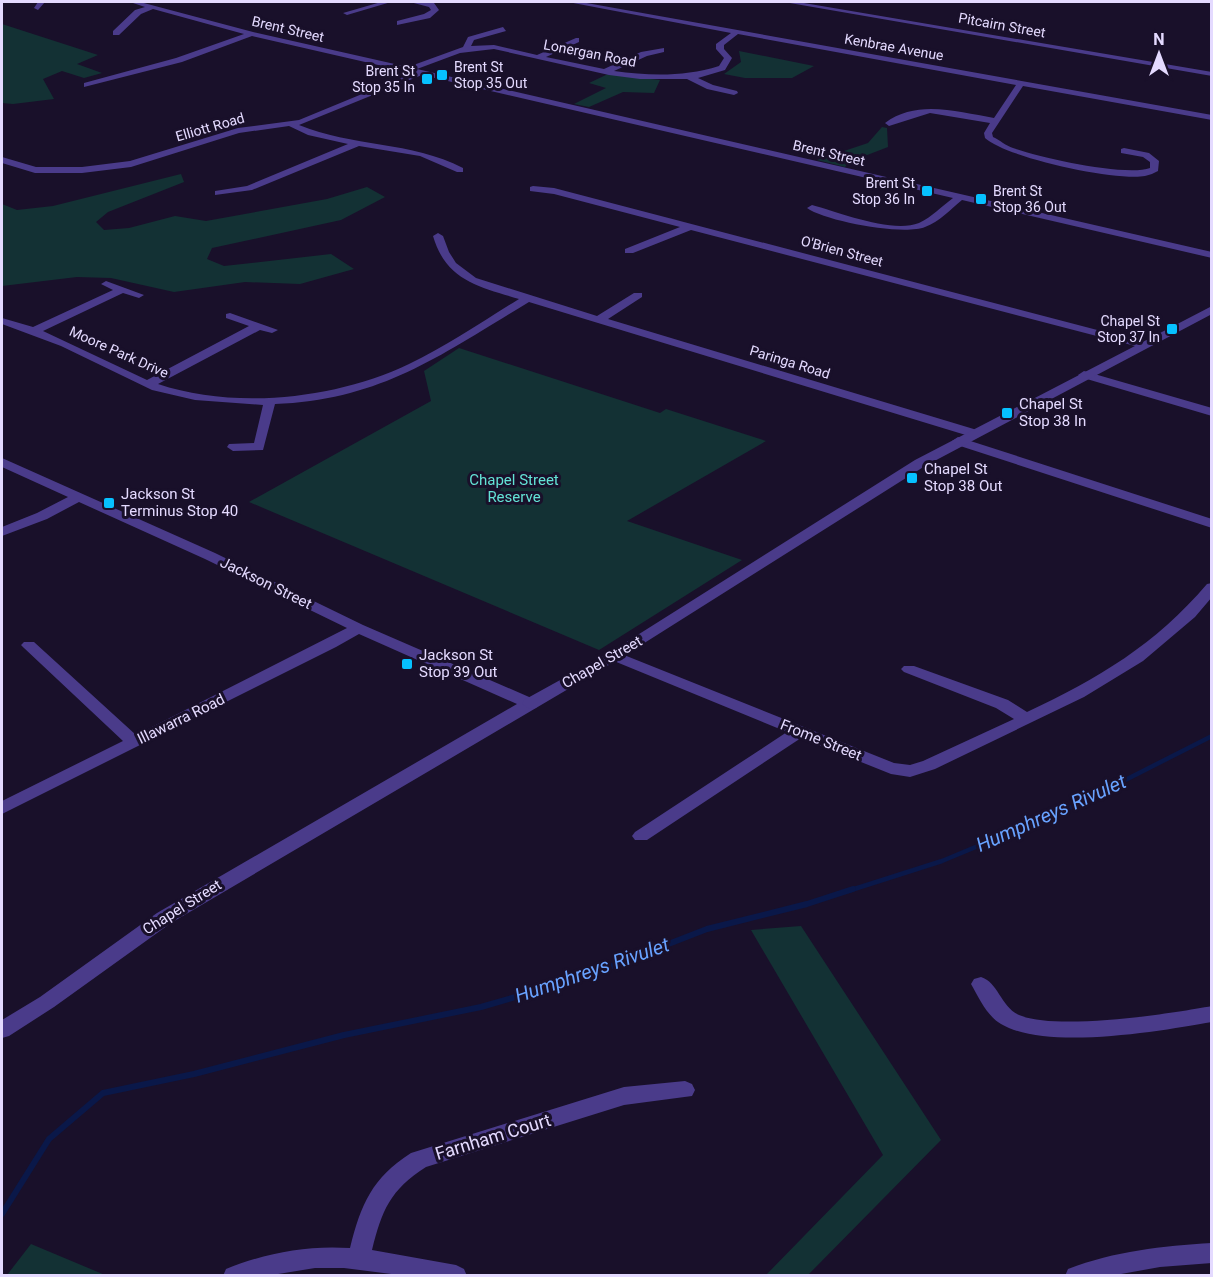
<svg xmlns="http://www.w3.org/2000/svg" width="1213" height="1277" font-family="Roboto,sans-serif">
	<rect width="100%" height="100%" fill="#19102a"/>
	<!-- green -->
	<path fill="#133134" d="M2,24L98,55L77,64L102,73L84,78L62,71L43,79L54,99L13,104L2,103Z
		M739,51L814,66L792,78H745L724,74L741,62Z
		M608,74L660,80L654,93L623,92L589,107L574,104L606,88L589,83Z
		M882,127L887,128L888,147L849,162L845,167L817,160L868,143Z
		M181,174L184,182L108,212L96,222L104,230L129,228L175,216L206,221L327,199L367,187L385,197L341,220L212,248L207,259L224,266L331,254L354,269L300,284L245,282L174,292L111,278L77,277L2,286V204L17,210L53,206Z
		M459,348L660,413L666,409L766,441L627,521L742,560L599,650L249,502L431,401L424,371Z
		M801,926L941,1140L808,1275H766L883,1155L751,930Z
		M31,1244L105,1275H7Z"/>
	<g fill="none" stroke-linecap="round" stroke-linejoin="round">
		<!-- stream-far1 -->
		<path stroke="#0a1849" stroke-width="4.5" d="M848,891L942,861L1074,806L1212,736"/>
		<!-- stream -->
		<path stroke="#0a1849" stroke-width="6" d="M2,1214L49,1139L103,1093L194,1074L344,1035L481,1007L581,978L707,929L807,904L853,889"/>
		<!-- minor -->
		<path fill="#4a3b8a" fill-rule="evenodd" d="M38,2H45L38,10L34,8Z
			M130,2H140L253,32L408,67L463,47L468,37L503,27L506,31L474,40L471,46L494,45L537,55L576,38H579V42L546,57L604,69L641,52L664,48V52L647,56L614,71C650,76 684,77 719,66L724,58L716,49V44L731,33L568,2H581L1212,115V120L1023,86L992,133L993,137C1000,140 1006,146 1013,148C1039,158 1127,177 1150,168V162L1143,157L1121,153V149L1124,148L1149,153L1159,161L1158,171C1154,173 1150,175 1145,176C1115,181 1007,158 985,138L984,133L990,123L930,113L889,126L885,123C917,99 958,112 994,118L1016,85L738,34L724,45V49L732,58L725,70L698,78L713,85L737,91L738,93L734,95L707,89L687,79H640L609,75L494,49L460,53L417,69L1212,252V258L962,200C951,209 939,222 925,227C903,236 825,221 807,208L812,205C839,212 892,234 919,223C932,217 942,206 953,198L422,75L299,125C352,147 411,141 463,168V172H457L420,156L359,146L252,190L215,195V191L247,186L348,144L308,135L289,126L239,133L131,167L82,173H35L2,163V157L36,167H82L130,161L238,128L299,120L413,73L252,36L182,62L84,87V83L176,58L244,34L153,9L141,14L119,35H113V31L135,10L145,7Z
			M381,2H391L347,15L343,13Z
			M410,2L434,3L439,10L430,18L397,25V21L424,14L431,10L429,7Z
			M533,186L554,188L1147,343L1149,345L1143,348L1139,347L691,230L633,253H625V249L680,227L554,194L530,191V187Z
			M438,233L443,236L449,252L456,263L476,278L597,316L634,293H642V297L608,319L977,430L979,433L977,436H969L529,302C442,354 382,400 275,404L263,450L233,451L227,447L229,444L254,443L263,405L195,400L152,390L61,346L2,324V318L33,327L113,290L101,284L106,281L144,295L139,298L123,293L43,331L147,380L249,326L226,318V314L230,313L278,330L272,333L260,330L158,384C235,410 336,399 409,364C447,346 483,321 519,299C480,287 446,281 433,236Z
			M1084,371L1212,408V416L1080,377L1078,375Z
			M958,437L1212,519V528L954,444L952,441Z
			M2,458L215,553L363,625L536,700L538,704L536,708L171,923L54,1007L9,1036L2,1038V1020L40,997L157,913L517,704L359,634L336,647L2,814V801L123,741L24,648L21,645L24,642H34L136,735L347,628L205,559L79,502L47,519L2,536V527L37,513L68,497L2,467Z
			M1212,583V597L1195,617L1143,661L1084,697L935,769L910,777L891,774L801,738L647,840H635L632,836L635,832L787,732L609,659L606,656L609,653H619L894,763L910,765L923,761L1014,719L996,708L904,672L901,669L904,666H914L1008,700L1027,712C1098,679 1156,644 1207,584Z
			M981,977C998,982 1001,1007 1019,1015C1056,1031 1169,1014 1212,1006V1022C1161,1031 1046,1051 1001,1024C987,1016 979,998 971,984L974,979Z
			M685,1081L692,1084L695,1090L692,1096L624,1105L426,1167C390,1190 382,1210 372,1250L456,1265L464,1269L467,1276H407L344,1268H315L266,1276H223L226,1269C266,1253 307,1245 350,1248C361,1204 372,1178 411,1153L624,1087Z
			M1212,1243V1263L1160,1267L1110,1276H1065L1068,1269C1115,1251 1162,1246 1212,1243Z"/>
		<!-- tertiary -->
		<path fill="#4a3b8a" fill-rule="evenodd" d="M784,2H798L1212,72V76Z
			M1212,306V314L925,466L619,659L536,708L530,709L522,704L524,700L609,653L915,460Z"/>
	</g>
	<!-- markers -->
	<g fill="#06c1ff" stroke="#19102a" stroke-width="2">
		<rect x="436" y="69" width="12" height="12" rx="3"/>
		<rect x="421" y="73" width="12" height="12" rx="3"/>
		<rect x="921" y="185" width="12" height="12" rx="3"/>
		<rect x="975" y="193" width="12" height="12" rx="3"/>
		<rect x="1166" y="323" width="12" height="12" rx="3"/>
		<rect x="1001" y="407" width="12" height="12" rx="3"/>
		<rect x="906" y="472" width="12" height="12" rx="3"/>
		<rect x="103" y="497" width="12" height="12" rx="3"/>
		<rect x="401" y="658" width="12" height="12" rx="3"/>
	</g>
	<g text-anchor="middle" stroke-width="6" stroke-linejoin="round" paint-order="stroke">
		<!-- far-street labels -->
		<g font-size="14" fill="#e4daff" stroke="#19102a">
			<text transform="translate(1002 25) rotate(10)" y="5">Pitcairn Street</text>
			<text transform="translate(288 29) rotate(13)" y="5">Brent Street</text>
			<text transform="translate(894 47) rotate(10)" y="5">Kenbrae Avenue</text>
			<text transform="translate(590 53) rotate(11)" y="5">Lonergan Road</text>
			<text transform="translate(210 127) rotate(-16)" y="5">Elliott Road</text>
			<text transform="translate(829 153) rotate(13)" y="5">Brent Street</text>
			<text transform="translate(842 251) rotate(15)" y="5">O'Brien Street</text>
			<text transform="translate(119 352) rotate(24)" y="5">Moore Park Drive</text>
			<text transform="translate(790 362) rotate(17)" y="5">Paringa Road</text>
		</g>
		<!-- far-poi labels -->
		<g font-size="14" fill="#e4daff" stroke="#19102a" text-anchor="end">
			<text x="454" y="72" text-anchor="start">Brent St<tspan x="454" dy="16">Stop 35 Out</tspan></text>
			<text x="415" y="76">Brent St<tspan x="415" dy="16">Stop 35 In</tspan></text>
			<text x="915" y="188">Brent St<tspan x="915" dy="16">Stop 36 In</tspan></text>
			<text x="993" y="196" text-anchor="start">Brent St<tspan x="993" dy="16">Stop 36 Out</tspan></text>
			<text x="1160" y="326">Chapel St<tspan x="1160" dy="16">Stop 37 In</tspan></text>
		</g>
		<!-- poi labels -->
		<g font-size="15" fill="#e4daff" stroke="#19102a" text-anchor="start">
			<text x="1019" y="409">Chapel St<tspan x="1019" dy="17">Stop 38 In</tspan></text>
			<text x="924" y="474">Chapel St<tspan x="924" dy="17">Stop 38 Out</tspan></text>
			<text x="121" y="499">Jackson St<tspan x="121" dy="17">Terminus Stop 40</tspan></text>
			<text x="419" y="660">Jackson St<tspan x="419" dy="17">Stop 39 Out</tspan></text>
		</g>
		<!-- park labels -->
		<g font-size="15" fill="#63e2d5" stroke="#19102a">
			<text x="514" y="485">Chapel Street<tspan x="514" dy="17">Reserve</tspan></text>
		</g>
		<!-- street labels -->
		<g font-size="15" fill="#e4daff" stroke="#19102a">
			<text transform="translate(266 583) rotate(26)" y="5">Jackson Street</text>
			<text transform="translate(602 662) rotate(-30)" y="5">Chapel Street</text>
			<text transform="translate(181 719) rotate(-26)" y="5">Illawarra Road</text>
			<text transform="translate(821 740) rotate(22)" y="5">Frome Street</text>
			<text transform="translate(182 907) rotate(-32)" y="5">Chapel Street</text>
		</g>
		<!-- near-street labels -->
		<g font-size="18" fill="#e4daff" stroke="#19102a">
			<text transform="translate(493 1137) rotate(-17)" y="6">Farnham Court</text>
		</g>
		<!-- near-water labels -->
		<g font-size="20" font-style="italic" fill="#68a2ff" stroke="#19102a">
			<text transform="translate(1051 813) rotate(-24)" y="7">Humphreys Rivulet</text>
			<text transform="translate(592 970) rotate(-19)" y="7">Humphreys Rivulet</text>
		</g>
	</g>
	<!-- border -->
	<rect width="1213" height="1277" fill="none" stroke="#e4daff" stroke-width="6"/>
	<!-- north arrow -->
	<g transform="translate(1159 54)" stroke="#19102a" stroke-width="4.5" paint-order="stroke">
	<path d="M0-4.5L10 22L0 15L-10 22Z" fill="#e4daff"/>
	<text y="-9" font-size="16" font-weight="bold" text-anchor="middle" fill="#e4daff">N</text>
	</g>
</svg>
